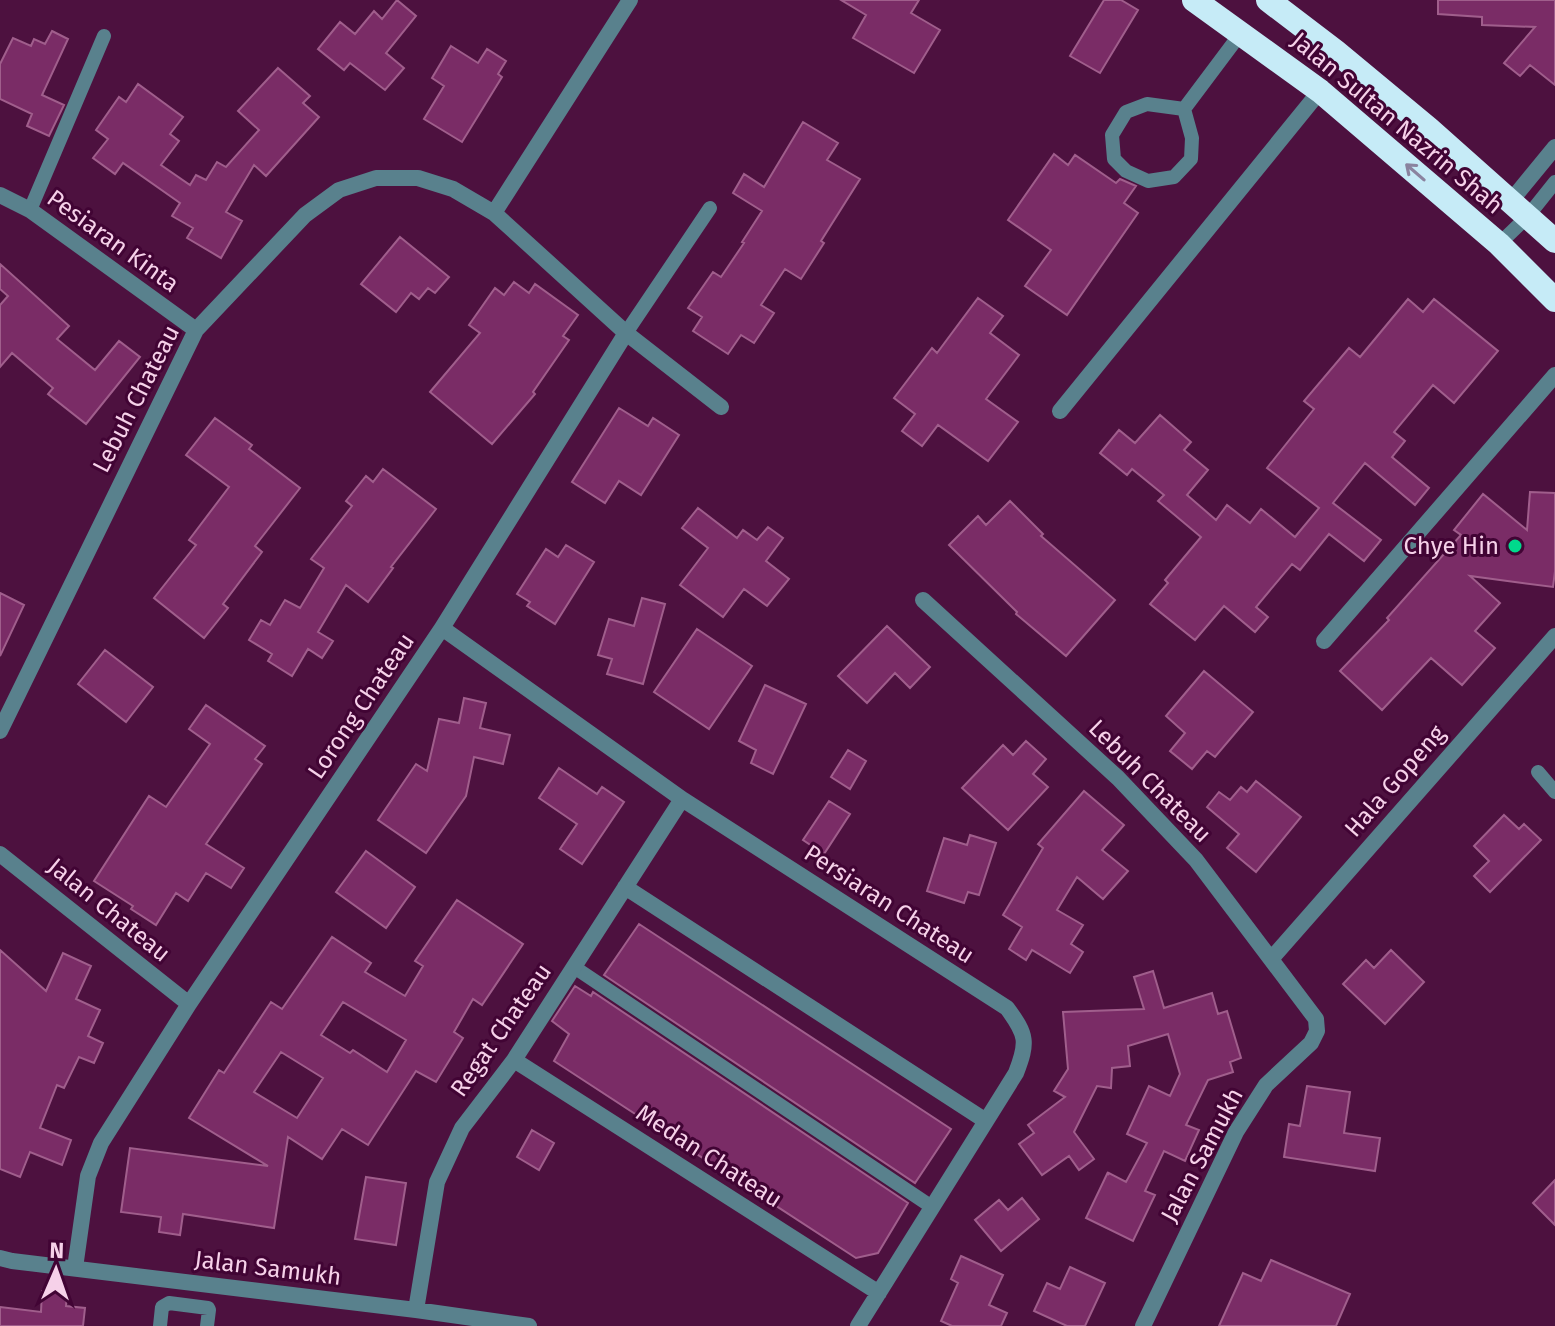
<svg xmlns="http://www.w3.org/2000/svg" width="1555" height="1326" font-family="'Fira Sans',sans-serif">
	<rect width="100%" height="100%" fill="#4d113f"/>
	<!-- building -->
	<path fill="#7a2c66" stroke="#a05e8c" stroke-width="2" fill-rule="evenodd" d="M397,0L416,16L386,53L404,68L385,90L350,63L344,70L318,49L340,22L355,34L374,11L382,19Z
		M841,0H919L911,13L940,30L914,73L853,38L866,15Z
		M1104,0H1121L1138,10L1100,73L1070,56Z
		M1438,0H1555V85L1530,65L1520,76L1504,63L1535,27L1482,25V17L1438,14Z
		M52,31L68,39L42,95L64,105L49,136L27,126L32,114L0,99V64L13,38L31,46L34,39L45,44Z
		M451,46L478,63L487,49L506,61L498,74L502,77L462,142L424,119L444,86L432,78Z
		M278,68L310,96L303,103L319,117L266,176L254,165L226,212L242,221L221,258L187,238L193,228L172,216L180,203L123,163L115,174L93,158L108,139L96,130L119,97L126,102L138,84L183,117L170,134L179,141L161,165L190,185L196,175L206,180L217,162L226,167L259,130L238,111Z
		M803,122L838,143L827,160L860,179L821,241L824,243L801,279L785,269L761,305L774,313L754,343L741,335L728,354L693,331L702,317L688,308L713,272L721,277L744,243L742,242L762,211L733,193L744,174L764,187Z
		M1054,154L1068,165L1075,155L1116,183L1120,179L1136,186L1124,203L1138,213L1067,315L1025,286L1051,250L1008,220Z
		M400,237L449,277L435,293L428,288L419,299L411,293L396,312L361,284Z
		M0,264L69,326L57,339L95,370L119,341L140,357L86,424L48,394L53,388L12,353L0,367V305L8,296L0,289Z
		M514,282L529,293L535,284L578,315L563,336L569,340L533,392L535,394L492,444L430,392L480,333L469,325L495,288L504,295Z
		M978,298L1003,316L990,333L1019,355L986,399L1018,422L988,461L938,425L922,446L902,431L915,414L894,398L932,348L937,353Z
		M1408,299L1423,312L1434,299L1498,351L1454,403L1433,385L1394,432L1405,441L1392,457L1429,488L1415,505L1365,463L1333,503L1381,540L1364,561L1329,534L1300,570L1292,564L1256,607L1268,617L1255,632L1224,606L1195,640L1150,604L1168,583L1165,580L1201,537L1158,501L1164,495L1132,469L1127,475L1100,453L1119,430L1135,443L1160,415L1191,442L1184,450L1208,470L1187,495L1216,520L1227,505L1250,523L1261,509L1295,537L1319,508L1267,468L1314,409L1304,401L1349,348L1360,357Z
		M619,408L648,426L653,418L679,435L641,495L619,481L605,503L572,482Z
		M215,418L252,445L249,449L300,488L255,546L262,552L223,604L228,608L204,638L154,598L196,545L189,540L229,487L186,455Z
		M383,469L436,509L391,567L393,568L368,602L346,585L318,632L333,641L322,658L308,649L292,676L268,661L272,654L249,640L261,620L270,625L285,600L300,608L324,568L311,559L352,506L346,501L366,476L373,482Z
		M1530,492L1555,493V571L1553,587L1470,576L1500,603L1475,631L1495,648L1462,685L1431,658L1382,710L1340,671L1389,620L1387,618L1461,535L1454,530L1483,494L1527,530Z
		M1010,501L1043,534L1041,536L1115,600L1066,656L1016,614L1017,612L949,545L978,516L986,525Z
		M698,508L737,538L743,530L757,540L768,527L783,538L766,561L789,579L767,606L744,589L723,617L680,585L708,548L682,528Z
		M566,545L594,562L555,624L527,606L530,602L517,594L546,549L558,557Z
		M0,593L24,605L0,656Z
		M642,598L665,604L643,684L607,674L612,659L598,655L609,619L634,626Z
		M887,626L930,667L910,688L895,673L867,703L838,676Z
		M697,629L752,666L709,729L654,692Z
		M105,650L153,687L126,722L78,684Z
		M1204,671L1253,712L1215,757L1207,751L1192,769L1170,751L1185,733L1166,716Z
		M765,685L806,704L773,774L751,763L756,750L739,741Z
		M464,698L486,703L480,728L510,735L503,764L474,757L466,796L426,853L378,820L416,764L427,771L439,719L459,723Z
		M206,705L265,746L255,759L262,764L206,844L244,868L231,888L206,873L188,901L176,893L156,925L131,909L133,906L94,881L149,796L166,807L210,744L189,729Z
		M1026,741L1046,759L1033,774L1048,787L1008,830L962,788L1003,745L1013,755Z
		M848,750L866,761L850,789L831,777Z
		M559,768L597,794L602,787L624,802L582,864L560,849L577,824L539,798Z
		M1256,781L1301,817L1256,872L1227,848L1239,834L1207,807L1219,792L1230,800L1241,787L1247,792Z
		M1084,791L1124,825L1102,850L1128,871L1103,899L1077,877L1057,910L1083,925L1071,944L1083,952L1070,973L1032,950L1026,960L1009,949L1022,927L1003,915L1043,848L1038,844Z
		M829,801L850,814L824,854L803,840Z
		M1504,815L1519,829L1524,824L1541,840L1490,892L1474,876L1489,861L1474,846Z
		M970,835L996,843L979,895L968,892L964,903L927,891L944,838L967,845Z
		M366,851L415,887L386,928L336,892Z
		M457,900L523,944L482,1005L473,999L454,1032L463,1038L436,1082L416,1071L368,1145L342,1129L322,1159L288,1137L274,1228L183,1214L180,1235L159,1232L161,1217L121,1212L130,1148L268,1166L189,1118L219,1070L224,1073L271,1002L282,1009L332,937L371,963L365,972L405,996L423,966L415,961ZM343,1002L406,1040L387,1072L353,1050L350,1053L321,1035ZM281,1052L323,1078L297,1118L254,1092Z
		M639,924L951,1129L915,1183L604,975Z
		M0,950L46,991L63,953L91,966L76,999L100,1010L88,1036L103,1043L94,1063L79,1057L64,1088L57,1085L40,1128L71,1140L62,1165L30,1152L20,1177L0,1169Z
		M1391,950L1424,982L1385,1024L1343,984L1366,960L1374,968Z
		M1153,971L1164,1008L1212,993L1218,1014L1227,1011L1241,1058L1230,1062L1233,1072L1208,1080L1186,1125L1199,1130L1185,1161L1164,1151L1145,1191L1155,1195L1133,1241L1086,1218L1108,1172V1175L1109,1173L1126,1182L1147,1143L1127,1134L1149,1086L1170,1096L1180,1074L1168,1034L1128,1046L1130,1066L1112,1068L1111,1088L1097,1086L1074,1132L1094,1159L1079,1170L1069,1156L1042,1175L1019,1144L1034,1133L1028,1125L1065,1097L1054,1091L1068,1069L1063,1012L1144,1009L1134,977Z
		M575,986L591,996L593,992L908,1203L878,1253L856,1258L554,1061L569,1034L552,1021Z
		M1307,1086L1350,1092L1344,1133L1380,1138L1375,1171L1284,1157L1289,1124L1300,1126Z
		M532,1130L554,1143L539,1170L517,1157Z
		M366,1177L406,1183L396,1245L355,1239Z
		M1555,1180V1225L1533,1203Z
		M1022,1198L1039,1219L1001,1251L975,1220L999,1200L1008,1210Z
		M961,1256L1003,1275L989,1305L1007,1313L1001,1326H952L941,1321L958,1283L951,1279Z
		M1271,1260L1350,1294L1336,1326H1219L1243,1273L1261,1281Z
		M1070,1267L1105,1283L1085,1326H1067L1034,1311L1047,1283L1060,1289Z
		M42,1291L67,1294L66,1306L85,1308L83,1326H0V1307L41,1312Z"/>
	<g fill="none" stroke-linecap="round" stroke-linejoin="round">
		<!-- lane -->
		<path stroke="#59818d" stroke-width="14" d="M1147,104L1184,109L1192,138L1191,159L1174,177L1148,181L1126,171L1114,159L1112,135L1126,112Z
			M1184,109L1241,33
			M30,210L104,36
			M1499,244L1528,216L1555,182
			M626,333L710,208
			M1538,772L1555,792
			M574,967L932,1207
			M160,1326L162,1307L169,1303L208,1308L209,1310L207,1326"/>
		<!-- street -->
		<path stroke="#59818d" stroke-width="16" d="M0,195L30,210L196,330
			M1510,202L1555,147
			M494,213L630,0
			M626,333L721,407
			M1060,411L1320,91
			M923,600L1118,778L1196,860L1316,1019L1317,1031L1311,1043L1266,1085L1236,1132L1143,1326
			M442,628L682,799L1007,1008C1027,1035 1028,1042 1016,1073L858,1326
			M1324,641L1555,375
			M0,731L196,330L305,215L339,190L376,178H418L453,189L494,213L626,333L442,628L189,1004L101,1143L88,1176L75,1268
			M0,854L189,1004
			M625,887L986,1121
			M1272,958L1555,636
			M514,1060L879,1293
			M0,1258L12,1261L416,1310L529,1326
			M416,1310L437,1182L462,1128L514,1060L682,799"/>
		<!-- highway -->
		<path stroke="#c6ebf7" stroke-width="24" d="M1194,0L1320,91L1499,244L1555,300
			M1268,0L1335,51L1429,129L1555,241"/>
	</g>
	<!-- one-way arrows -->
	<defs><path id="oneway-shaft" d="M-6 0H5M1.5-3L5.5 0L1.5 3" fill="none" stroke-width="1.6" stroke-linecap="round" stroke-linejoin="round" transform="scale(2)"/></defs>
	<use stroke="#8a839f" href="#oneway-shaft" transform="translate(1415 172) rotate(-139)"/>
	<!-- markers -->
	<circle fill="#00d98c" stroke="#410434" stroke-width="3" cx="1515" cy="546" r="8"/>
	<g text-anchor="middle" stroke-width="6" stroke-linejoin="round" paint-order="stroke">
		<!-- street labels -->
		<g font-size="24" fill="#f6d1e9" stroke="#410434">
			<text transform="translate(1397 123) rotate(40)" y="8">Jalan Sultan Nazrin Shah</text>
			<text transform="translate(113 241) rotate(36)" y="8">Pesiaran Kinta</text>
			<text transform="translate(136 399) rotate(-63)" y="8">Lebuh Chateau</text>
			<text transform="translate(361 706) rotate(-56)" y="8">Lorong Chateau</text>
			<text transform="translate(1150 781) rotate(45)" y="8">Lebuh Chateau</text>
			<text transform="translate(1395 781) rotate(-49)" y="8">Hala Gopeng</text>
			<text transform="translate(889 904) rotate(33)" y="8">Persiaran Chateau</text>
			<text transform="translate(109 910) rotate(39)" y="8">Jalan Chateau</text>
			<text transform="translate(501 1030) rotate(-55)" y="8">Regat Chateau</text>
			<text transform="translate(1202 1155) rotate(-62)" y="8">Jalan Samukh</text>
			<text transform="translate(709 1156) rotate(33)" y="8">Medan Chateau</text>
			<text transform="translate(268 1268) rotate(7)" y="8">Jalan Samukh</text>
		</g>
		<!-- poi labels -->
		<g font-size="24" fill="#f6d1e9" stroke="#410434" text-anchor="end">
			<text x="1499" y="554">Chye Hin</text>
		</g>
	</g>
	<!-- north arrow -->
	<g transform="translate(56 1270) rotate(2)" stroke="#410434" stroke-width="6" paint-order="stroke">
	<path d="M0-6L14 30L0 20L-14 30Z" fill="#f6d1e9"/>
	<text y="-12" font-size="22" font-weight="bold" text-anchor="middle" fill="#f6d1e9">N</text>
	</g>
</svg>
